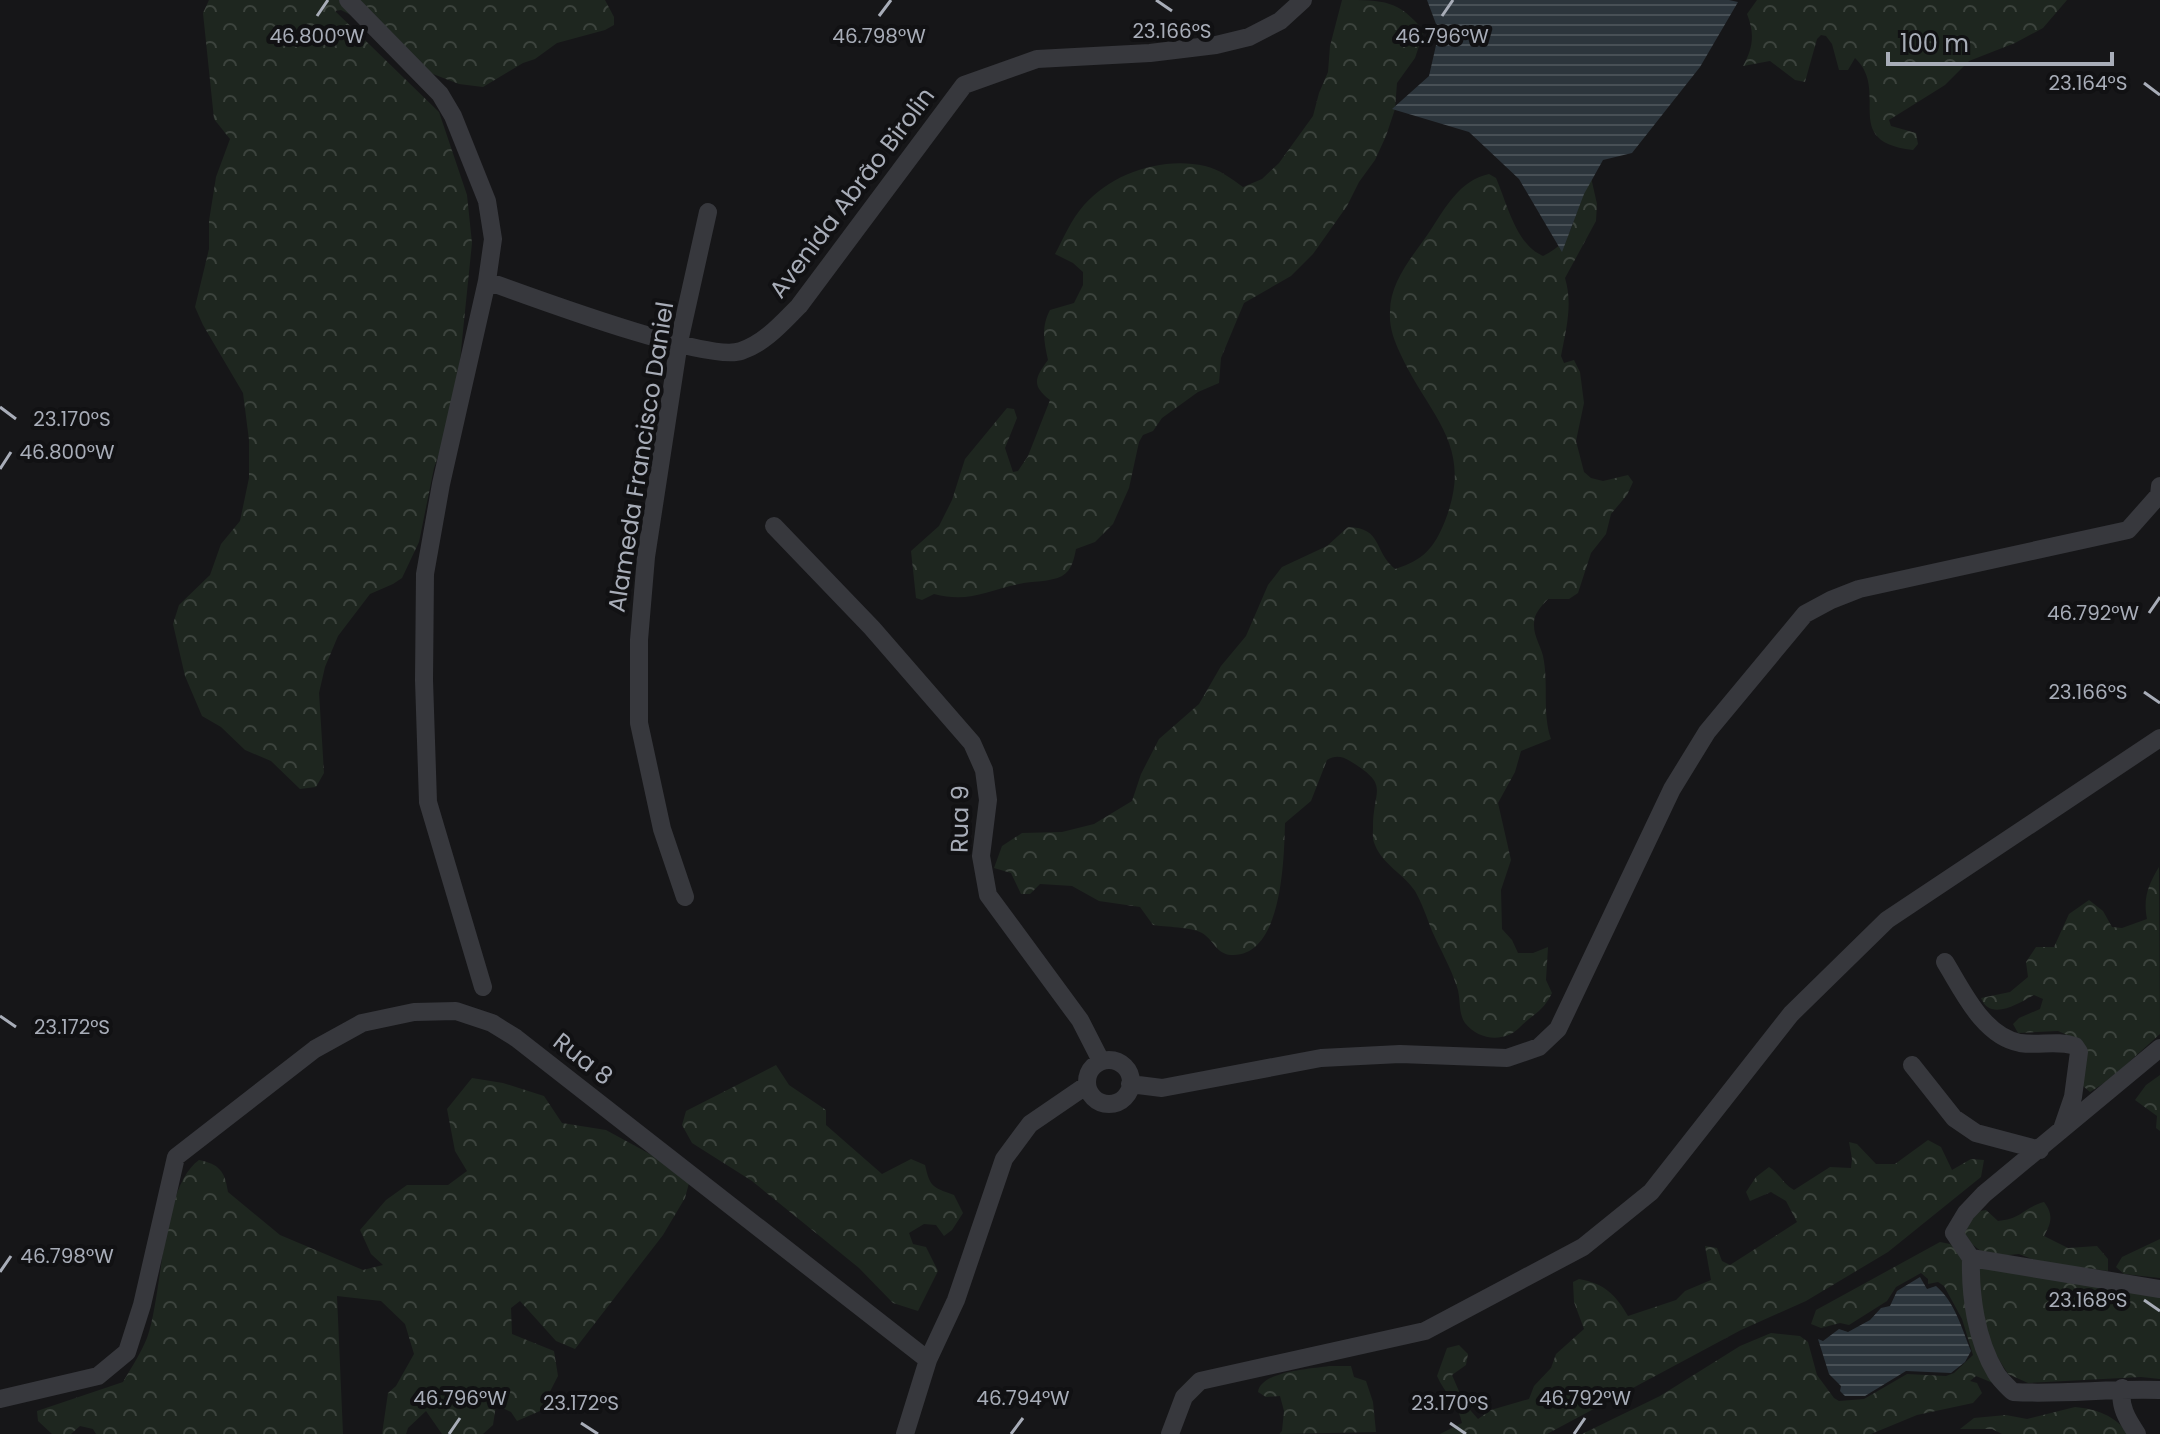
<svg xmlns="http://www.w3.org/2000/svg" width="2160" height="1434" font-family="Poppins,sans-serif">
	<defs>
		<pattern id="forest-crowns" width="20" height="18" patternUnits="userSpaceOnUse" patternTransform="scale(2)"><rect width="20" height="18" fill="#1e261f"/><path d="M2 6a3 3 0 1 1 6 0M12 15a3 3 0 1 1 6 0" fill="none" stroke="#3c433d"/></pattern>
		<pattern id="water-rules" width="6" height="5" patternUnits="userSpaceOnUse" patternTransform="scale(2)"><rect width="6" height="5" fill="#2c353c"/><path d="M0 2.5h6" fill="none" stroke="#485056"/></pattern>
	</defs>
	<rect width="100%" height="100%" fill="#161618"/>
	<!-- forest -->
	<path fill="url(#forest-crowns)" d="M209,0H605L614,17V25L605,30L557,43L535,59L523,63L483,87L459,84L425,71L353,16L341,10L335,11L439,112L467,195L472,243L455,409L434,468L419,542L402,578L393,584L370,594L338,636L325,667L319,693L324,773L316,787L300,789L271,761L245,750L221,727L202,716L185,676L173,624L179,605L210,575L221,544L240,521L249,478V440L243,393L203,325L195,307L209,249V221L216,177L230,139L214,119L203,13Z
		M1342,0C1385,0 1398,0 1424,31L1415,58L1397,83L1395,109L1386,136L1375,160L1359,182L1347,206L1313,254L1291,276L1244,303L1221,358L1219,383L1198,392L1162,418L1153,431L1143,435L1139,442L1129,488L1113,524L1095,542L1076,549C1074,559 1072,570 1062,576C1051,582 1031,581 1019,584C985,591 969,603 934,594L922,600L916,598L911,551L939,526L952,500L965,459L1007,408L1014,409L1017,418L1005,448L1013,472L1018,471L1028,456L1050,400C1031,385 1035,378 1048,360C1044,342 1041,327 1050,310L1074,303L1083,285V272L1073,263L1055,254C1064,237 1071,220 1084,205C1112,173 1163,156 1205,166C1219,169 1232,179 1243,187L1262,179L1279,163L1313,116L1319,93L1328,72L1330,46Z
		M1757,0H2067L2043,28L2015,43L1969,61L1945,85L1889,120L1891,126L1916,133L1918,144L1913,150C1839,142 1891,92 1855,58L1848,70H1839L1832,44L1826,36L1821,35L1817,39L1805,82L1795,80L1770,61L1743,66C1753,48 1755,34 1747,14Z
		M1590,173L1597,204L1596,221L1565,278C1573,304 1566,330 1561,356L1564,363L1574,360L1580,372L1584,403L1576,441L1584,472L1591,478L1603,481L1628,475L1633,482L1627,495L1611,514L1606,534L1591,553L1578,593L1569,599H1548C1541,607 1533,614 1534,626C1534,636 1541,647 1543,656C1549,684 1542,713 1551,739L1521,751L1515,772L1498,803L1511,860L1501,890L1502,929L1512,940L1518,953H1533L1548,947L1546,980L1552,993C1542,1013 1534,1013 1519,1028C1504,1043 1478,1040 1465,1023C1458,1013 1461,998 1457,987C1451,968 1440,949 1432,931C1427,918 1422,903 1415,891C1404,874 1383,865 1375,845C1372,839 1373,833 1373,827C1373,788 1391,786 1350,761C1342,756 1335,755 1327,760L1311,801L1285,823C1284,857 1283,958 1231,955C1216,954 1213,939 1202,933C1192,927 1165,927 1153,925L1140,907L1099,901L1072,886L1040,884L1030,894H1021L1011,873L994,868L1002,846L1022,833L1062,832L1094,824L1132,801L1141,774L1159,739L1199,704L1221,666L1246,636L1268,585L1282,567L1327,546L1348,527C1383,528 1373,551 1395,569C1424,560 1434,548 1445,521C1475,444 1429,417 1400,353C1394,340 1389,327 1390,312C1390,281 1413,256 1430,231C1445,208 1460,180 1489,174L1496,178C1507,203 1516,245 1543,256C1578,239 1575,215 1578,181Z
		M2159,867L2160,1034L2109,1080L2090,1092L2083,1086L2081,1041L2058,1031L2018,1033L2013,1024L2019,1018L2040,1009L2043,999L2034,995C2019,1003 1990,1022 1981,998L2010,992L2028,977L2026,962L2036,947H2054L2069,914L2089,900L2103,911L2112,927L2122,928L2147,919C2143,898 2148,885 2159,867Z
		M776,1065L789,1085L826,1110V1125L882,1174L911,1159L925,1165C930,1187 932,1187 954,1195L963,1213L952,1230L944,1236L936,1225L924,1224L909,1233L913,1244L926,1247L938,1271L918,1311L893,1303L859,1268L752,1181L692,1143L682,1125L686,1111Z
		M2160,1075V1131L2156,1128L2157,1116L2135,1100L2146,1085Z
		M472,1078L503,1083L544,1096L562,1123L606,1130L661,1160L689,1183L685,1198L663,1235L575,1349L556,1341L520,1301L511,1308L512,1334L554,1351L558,1376L540,1411L517,1421L511,1412L496,1405L493,1425L483,1434H442L426,1411L408,1428L406,1434H382L388,1393L396,1386L414,1354L405,1324L381,1301L337,1296L343,1434H96L93,1429L80,1426L71,1434H52L38,1421L37,1411L123,1382C131,1368 141,1353 147,1338C163,1294 161,1187 199,1160C219,1164 225,1171 228,1192L280,1235L363,1270L383,1265L371,1254L360,1230L386,1200L407,1185H448L467,1171L455,1151L447,1109Z
		M1928,1140L1941,1147L1952,1170L1971,1159L1984,1160L1981,1177L1888,1252L1806,1301L1741,1330L1547,1434H1440L1462,1423C1459,1406 1444,1392 1437,1376L1447,1348L1459,1345L1468,1354L1466,1365L1452,1375L1464,1403L1478,1419L1491,1410L1529,1399L1534,1386L1551,1368L1556,1354L1584,1329L1574,1302L1573,1282L1579,1279C1605,1284 1615,1294 1628,1316L1676,1300L1685,1291L1711,1280L1705,1246L1717,1248L1722,1261L1730,1265L1797,1222L1786,1201L1771,1192L1750,1201L1746,1192L1756,1177L1769,1167C1780,1174 1783,1184 1794,1190L1830,1167L1851,1168L1852,1159L1849,1142L1857,1144L1876,1164H1895Z
		M2044,1202C2054,1215 2051,1223 2044,1236L2068,1248L2097,1246L2108,1259V1271L2042,1263L2019,1254L1988,1257L1972,1244L1964,1232L1973,1212L1986,1210L1998,1221C2022,1219 2023,1208 2044,1202Z
		M2160,1239V1278L2124,1274L2116,1267L2122,1257Z
		M1940,1242L1950,1244L1961,1253L1993,1383L1976,1376L1970,1381L1977,1383L1982,1393L1973,1403L1917,1415L1871,1434H1582L1660,1396L1740,1346L1771,1333L1800,1336L1808,1342L1817,1375L1834,1398L1839,1401L1864,1399L1907,1374L1946,1376L1954,1373L1973,1355L1962,1319L1944,1286L1938,1282L1928,1284V1279L1921,1273L1896,1287L1887,1301L1849,1325L1840,1323L1821,1328L1811,1324L1816,1310Z
		M1976,1266L2160,1295V1379L2141,1377L2028,1383L2008,1374L1993,1350L1980,1311Z
		M1329,1366H1351L1354,1377L1366,1381L1373,1402L1376,1432L1279,1434L1282,1431L1284,1411L1280,1396L1266,1397L1258,1392C1261,1371 1311,1369 1329,1366Z
		M2075,1407C2096,1409 2115,1415 2128,1434H2002L1992,1429H1960L1974,1418L2006,1415L2027,1419Z"/>
	<!-- water -->
	<path fill="url(#water-rules)" d="M1427,0H1729L1738,2L1700,67L1632,153L1603,160L1584,194L1562,252L1519,179L1469,132L1392,109L1429,76L1439,32Z
		M1920,1277L1927,1289L1936,1286C1955,1302 1962,1329 1971,1351L1965,1362L1951,1373L1906,1371L1865,1396H1845L1840,1391L1841,1386L1829,1374L1818,1339L1823,1341L1839,1329L1848,1332L1870,1320L1881,1308L1890,1306L1897,1291Z"/>
	<g fill="none" stroke-linecap="round" stroke-linejoin="round">
		<!-- street -->
		<path stroke="#37383d" stroke-width="18" d="M348,0L440,94L453,116L487,201L493,239L487,281L441,484L425,574L424,680L428,802L483,987
			M487,281C529,296 707,363 741,351C765,343 782,323 799,306L964,85L1037,59L1150,53L1216,45L1249,37L1280,21L1303,0
			M774,526L872,628L972,743L984,770L988,800L981,856L988,895L1080,1020L1101,1061
			M685,897L662,829L639,723V640L646,557L679,342L708,212
			M1945,962C1963,991 1983,1036 2020,1043C2039,1046 2057,1040 2075,1046L2079,1052L2073,1097L2062,1129
			M2160,1048L1984,1194L1966,1213L1954,1233L1971,1258L2160,1289
			M1087 1082a22 22 0 1 1 44 0a22 22 0 1 1-44 0Z
			M1912,1065L1954,1118L1976,1133L2040,1150
			M1130,1084L1162,1088L1321,1058L1400,1054L1507,1058L1539,1047L1558,1029L1672,789L1707,732L1805,614L1831,600L1859,589L2128,530L2159,495L2160,486
			M1971,1258C1970,1295 1976,1340 1996,1373C2000,1380 2007,1386 2013,1392C2062,1395 2111,1388 2160,1390
			M2122,1388C2119,1406 2127,1419 2137,1434
			M0,1399L98,1376L127,1352L142,1305L176,1157L315,1049L362,1023L414,1012L456,1011L492,1023L516,1038L928,1360
			M905,1434L928,1360L956,1300L1004,1159L1030,1124L1087,1085
			M1170,1434L1184,1397L1200,1381L1425,1331L1583,1247L1651,1192L1791,1014L1887,920L2160,738"/>
	</g>
	<!-- ticks -->
	<path fill="none" stroke="#a8adb8" stroke-width="3" d="M1156,0L1172,11M317,16L328,0M879,16L891,0M1442,16L1453,0M2144,83L2160,95M0,407L16,419M0,469L11,452M2149,613L2160,597M2144,692L2160,703M0,1016L16,1027M0,1272L11,1256M2144,1300L2160,1311M581,1423L598,1434M1450,1423L1466,1434M449,1434L460,1418M1011,1434L1023,1418M1574,1434L1585,1418"/>
	<g text-anchor="middle" stroke-width="8" stroke-linejoin="round" paint-order="stroke">
		<!-- street labels -->
		<g font-size="24" fill="#a8adb8" stroke="#111113">
			<text transform="translate(852 193) rotate(-53)" y="8">Avenida Abrão Birolin</text>
			<text transform="translate(641 457) rotate(-81)" y="8">Alameda Francisco Daniel</text>
			<text transform="translate(960 819) rotate(-89)" y="8">Rua 9</text>
			<text transform="translate(583 1059) rotate(38)" y="8">Rua 8</text>
		</g>
	</g>
	<g font-size="20" text-anchor="middle" fill="#a8adb8" stroke="#111113" stroke-width="8" stroke-linejoin="round" paint-order="stroke">
		<text x="1172" y="38">23.166°S</text>
		<text x="317" y="43">46.800°W</text>
		<text x="879" y="43">46.798°W</text>
		<text x="1442" y="43">46.796°W</text>
		<text x="2088" y="90">23.164°S</text>
		<text x="72" y="426">23.170°S</text>
		<text x="67" y="459">46.800°W</text>
		<text x="2093" y="620">46.792°W</text>
		<text x="2088" y="699">23.166°S</text>
		<text x="72" y="1034">23.172°S</text>
		<text x="67" y="1263">46.798°W</text>
		<text x="2088" y="1307">23.168°S</text>
		<text x="460" y="1405">46.796°W</text>
		<text x="1023" y="1405">46.794°W</text>
		<text x="1585" y="1405">46.792°W</text>
		<text x="581" y="1410">23.172°S</text>
		<text x="1450" y="1410">23.170°S</text>
	</g>
	<!-- scale -->
	<path d="M1888 52v12h224v-12" fill="none" stroke="#a8adb8" stroke-width="4"/>
	<text x="1900" y="52" font-size="24" fill="#a8adb8" stroke="#111113" stroke-width="6" paint-order="stroke">100 m</text>
</svg>
